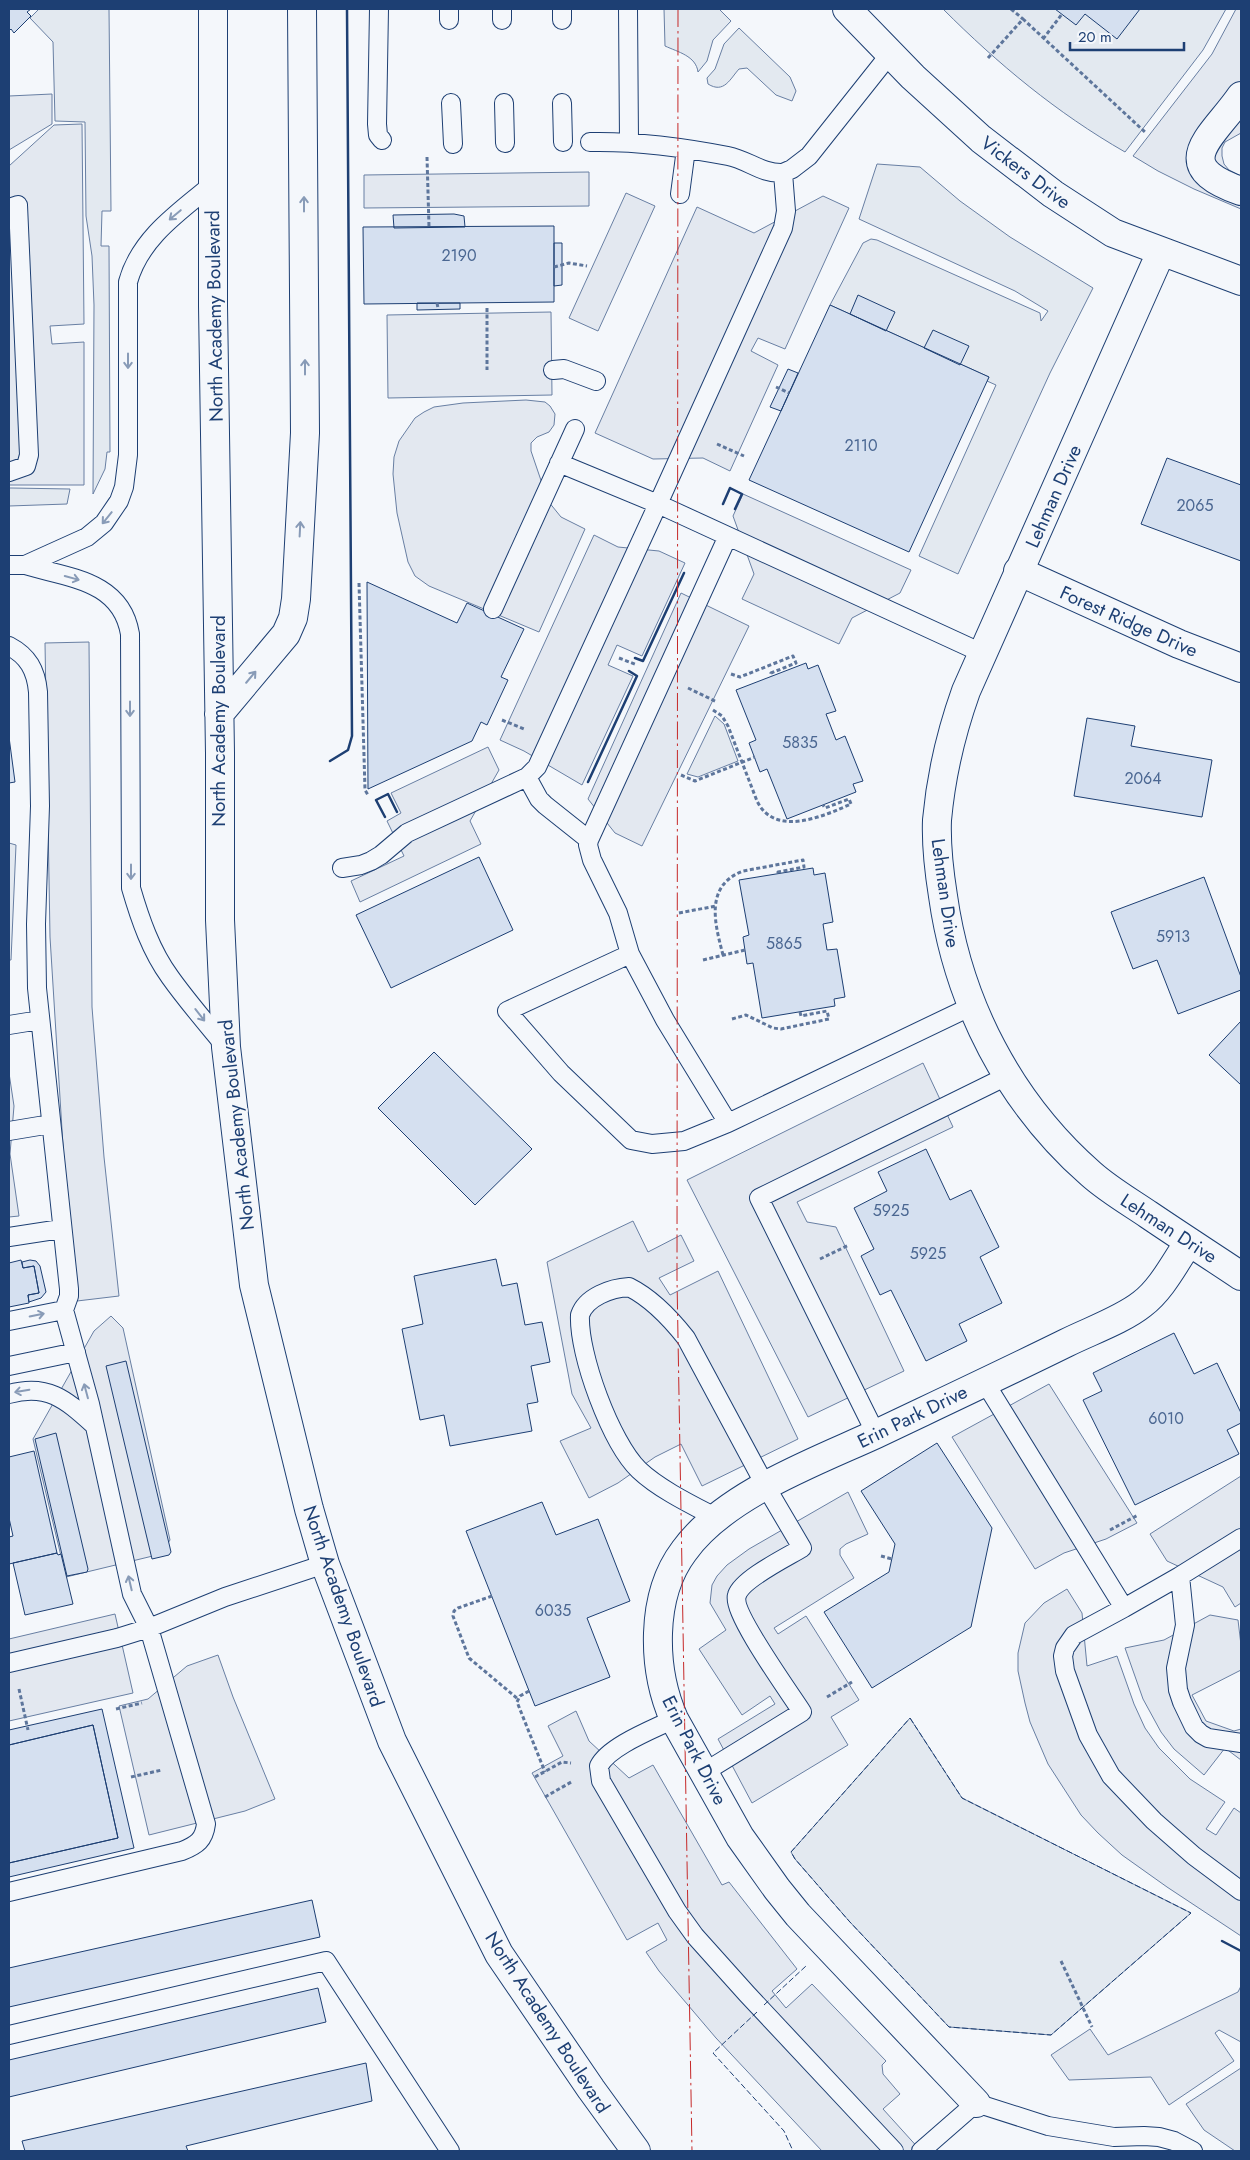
<svg xmlns="http://www.w3.org/2000/svg" width="1250" height="2160" font-family="Jost,sans-serif">
	<rect width="100%" height="100%" fill="#f4f7fb"/>
	<!-- green -->
	<path fill="#e3e9f0" stroke="#687fa3" d="M39,9H109L111,211H102L101,246H109L110,452H107L105,469L93,494L94,305L92,256L86,216L85,122L55,121L53,42L30,18Z
		M664,9H719L731,21L713,40L707,61L698,72C696,56 678,52 665,46Z
		M943,9H1226L1203,50L1125,152C1057,113 998,64 943,9Z
		M739,28L790,77L796,91L792,101L776,95L747,68L739,69C730,79 724,94 708,84L707,78L715,69L724,44Z
		M877,164L920,167L960,201L1010,237L1093,288L1050,373L958,574L919,556L996,385L987,381L989,377L830,305L863,243L871,239L877,240L1040,313L1041,321L1048,311L1015,291L859,219Z
		M9,488H12L70,489L67,504L9,506Z
		M715,716L724,724L738,761L698,777L687,774Z
		M9,843L16,845L11,960H9Z
		M910,1718L962,1798L1191,1913L1051,2035L949,2027L849,1921L795,1859L791,1852Z"/>
	<!-- parking -->
	<path fill="#e3e8f0" stroke="#687fa3" d="M1236,9H1241V133L1225,142L1222,148V156L1224,164L1229,170L1241,176V209L1194,189L1158,171L1133,156L1212,54Z
		M52,94V124L9,150V96Z
		M82,124L84,324L50,326L52,344L84,342V485H9V166L54,125Z
		M589,172V206L364,208V175Z
		M626,193L655,206L598,331L569,318Z
		M823,196L849,208L785,349L758,338L751,351L778,365L730,471L703,458L653,459L595,433L697,207L754,233Z
		M551,312L552,395L388,398L387,315Z
		M526,400L545,402L550,406L555,414L554,425L549,432L537,437L531,443V451L548,501L561,517L585,529L539,632L429,586L415,576L408,562L397,513L393,474L394,457L399,441L415,418L424,412L434,407L463,403Z
		M743,494L911,570L900,593L852,618L839,644L742,599L754,574L733,516Z
		M594,535L618,547L659,551L685,563L642,656L617,645L608,665L633,676L582,785L524,751L500,740Z
		M681,593L749,626L642,846L615,833L588,799Z
		M89,642L92,1007L104,1157L119,1296L77,1301L66,1194L50,937L45,643Z
		M488,747L499,770L470,821L481,844L360,902L351,881L404,856L387,821L401,813L391,793Z
		M923,1063L953,1127L797,1202L807,1222L836,1227L904,1371L808,1417L687,1180Z
		M9,1073L14,1106L10,1154L19,1216L9,1217Z
		M633,1221L648,1252L681,1235L694,1261L659,1278L670,1295L718,1271L798,1439L702,1486L681,1444L655,1457L618,1483L589,1498L560,1441L591,1428L572,1394L547,1262Z
		M111,1316L123,1328L170,1540L161,1554L66,1577L33,1439L94,1331Z
		M1049,1384L1137,1523L1106,1539L1064,1553L1035,1569L952,1437Z
		M1241,1476V1603L1235,1607L1223,1587L1167,1561L1150,1534Z
		M848,1492L868,1534L846,1544L840,1549V1555L854,1578L774,1628L778,1634L806,1616L859,1700L831,1717L848,1745L752,1803L718,1739L775,1704L770,1696L742,1715L699,1649L726,1630L710,1603L712,1585L717,1576L727,1565L749,1549Z
		M1067,1589L1082,1613L1087,1666L1117,1656L1134,1704L1145,1728L1159,1748L1190,1779L1225,1802L1206,1829L1216,1835L1234,1808L1241,1813V1936L1167,1887L1122,1855L1098,1833L1081,1815L1048,1764L1030,1722L1025,1703L1018,1671V1653L1025,1623L1044,1603Z
		M115,1614L133,1693L9,1721V1639Z
		M1210,1615L1238,1620L1241,1645V1670L1192,1695L1206,1721L1234,1731L1241,1729V1760L1225,1748L1204,1775L1174,1749L1161,1732L1143,1699L1125,1648L1164,1640Z
		M218,1655L233,1697L275,1799L245,1811L149,1835L119,1706L148,1699L187,1666Z
		M576,1711L589,1741L629,1778L653,1765L722,1885L729,1882L797,1969L772,1991L786,2008L812,1984L886,2061L882,2065L883,2074L900,2094L883,2109L921,2151H822L716,2038L659,1971L646,1952L667,1940L658,1923L627,1940L532,1773L563,1756L548,1726Z
		M1241,1986V2042L1219,2030L1215,2033L1234,2061L1169,2105L1151,2077L1069,2080L1051,2055L1090,2029L1108,2055L1238,1992Z
		M1241,2068V2151H1235L1204,2130L1186,2104Z"/>
	<!-- building -->
	<path fill="#d5e0f0" stroke="#1d3f73" d="M9,9H31L27,12L31,16L14,33L11,29L9,31Z
		M1055,9H1140L1117,39L1085,14L1076,25Z
		M454,214L464,216L465,227L394,228L393,215Z
		M554,226V302L364,304L363,227Z
		M554,243H562V285L554,286Z
		M858,295L895,312L886,331L850,314Z
		M417,303H460V309L417,310Z
		M830,305L989,377L909,552L749,480Z
		M933,330L969,346L960,365L924,348Z
		M788,369L798,373L781,411L770,407Z
		M1167,458L1241,485V561L1141,524Z
		M367,582L457,623L467,603L524,629L501,677L508,680L487,725L481,722L472,741L368,789Z
		M806,663L808,669L818,665L836,711L826,714L836,740L845,736L863,781L853,784L856,792L787,819L767,769L760,772L749,743L756,740L736,690Z
		M1087,718L1135,726L1131,746L1212,760L1202,817L1074,796Z
		M9,737L15,782L9,783Z
		M479,857L513,930L391,988L356,915Z
		M813,868L814,875L825,873L833,922L823,924L827,950L837,949L845,997L834,999L835,1006L762,1018L753,963L747,964L743,937L749,935L739,880Z
		M1204,877L1241,977V990L1178,1014L1157,960L1133,969L1111,912Z
		M1241,1021V1085L1209,1055Z
		M434,1052L532,1149L475,1205L378,1108Z
		M926,1149L950,1200L971,1190L999,1247L980,1257L1002,1303L959,1324L967,1341L926,1361L891,1290L880,1295L861,1256L874,1249L854,1208L887,1191L878,1172Z
		M496,1259L502,1286L517,1283L525,1325L542,1322L550,1362L531,1366L538,1402L527,1404L532,1431L450,1446L444,1415L420,1420L402,1329L423,1324L414,1276Z
		M21,1260L23,1268L34,1266L39,1293L28,1295L29,1303L9,1307V1263Z
		M30,1260L36,1261L40,1266L46,1292L41,1298L29,1302L28,1295L39,1293L34,1266L23,1268L22,1262Z
		M1174,1333L1194,1374L1217,1363L1241,1413V1423L1227,1430L1239,1454L1135,1505L1083,1400L1102,1391L1093,1373Z
		M126,1361L171,1552L169,1555L152,1559L106,1366Z
		M56,1433L88,1569L87,1572L67,1576L35,1439Z
		M937,1443L992,1528L971,1627L872,1688L824,1612L889,1572L895,1544L861,1491Z
		M34,1451L57,1553L9,1564V1537L13,1536L9,1518V1457Z
		M542,1502L556,1535L598,1519L630,1601L587,1618L610,1677L535,1706L466,1531Z
		M57,1553L58,1555L61,1554L73,1604L25,1615L13,1563Z
		M102,1709L134,1848L9,1877V1863L118,1838L93,1725L9,1745V1730Z
		M93,1725L118,1838L9,1863V1745Z
		M312,1900L320,1937L9,2007V1968Z
		M318,1988L326,2022L9,2097V2060Z
		M366,2063L372,2101L186,2146L188,2151H25L22,2141Z"/>
	<g fill="none" stroke-linecap="round" stroke-linejoin="round">
		<defs>
			<path id="lane" d="M379,9L377,124L378,135L382,140
				M449,9V20
				M502,9V20
				M562,9V20
				M628,9L629,141
				M890,54L809,156L792,169L783,173L786,211L783,228L658,504L982,653
				M451,103L453,144
				M504,103L505,143
				M562,103L563,142
				M590,142C637,141 682,147 728,156C748,160 762,174 783,173
				M680,194L686,149
				M9,208L18,205L29,455L26,466L9,472
				M553,370L564,369L596,381
				M727,538L589,840L588,845L592,860L618,913L630,954L665,1020L728,1123L972,1006
				M9,565H25L87,537L104,523L119,501L124,487L128,455V282C140,238 179,212 213,184
				M25,565C68,578 121,580 130,634L131,888C140,919 151,951 170,977C187,1001 207,1024 226,1047
				M493,609L575,429
				M9,646C28,656 36,670 38,692L40,806L36,924L37,988L69,1289V1296L64,1310L90,1404L132,1594L149,1628L206,1824C204,1840 197,1845 182,1851L9,1892
				M527,777L539,799L545,805L589,840
				M342,868L361,865L371,861L381,855L407,833L527,777L537,767L658,504L559,463
				M630,954L507,1011L561,1073L631,1140L652,1144L684,1141L728,1123
				M9,1025L40,1020
				M9,1131L51,1124
				M9,1237L61,1229
				M9,1321L64,1310
				M9,1366L76,1352
				M984,1381L1124,1608L1180,1576
				M9,1394C48,1383 66,1400 94,1425
				M876,1434L759,1198L1007,1076
				M1241,1538L1180,1576L1185,1625L1176,1668L1178,1690L1182,1702L1194,1727L1201,1734L1208,1738L1241,1743
				M1124,1608L1074,1635L1065,1648L1063,1656L1065,1671L1088,1735L1111,1776L1154,1821L1194,1856L1241,1891
				M9,1663L117,1638L149,1628L225,1597L325,1564
				M674,1719C654,1729 609,1746 599,1766L601,1781L677,1911L695,1936L747,1994L894,2151
				M703,1773L802,1712C790,1693 731,1612 737,1595C742,1579 787,1557 802,1548L765,1485L686,1338C671,1319 651,1298 629,1287C611,1288 586,1297 580,1315C578,1354 611,1443 639,1470C659,1489 692,1505 717,1518
				M9,2035L326,1961L450,2151
				M921,2151L976,2103L1048,2126L1114,2137L1144,2136L1159,2137L1174,2141L1193,2151"/>
			<path id="street" d="M847,9L913,77L981,139L1053,194L1113,233L1241,281
				M1241,96C1213,137 1166,165 1241,191
				M1161,252L966,691C951,733 941,776 937,820C936,845 939,871 943,896C958,1003 1009,1102 1091,1174C1109,1190 1130,1202 1149,1215C1180,1236 1211,1256 1241,1276
				M1018,571L1179,644L1241,668
				M976,2103L798,1915L777,1889L740,1837L674,1719C652,1669 650,1596 684,1551C724,1495 815,1462 876,1434C939,1404 1003,1374 1066,1343C1090,1331 1122,1320 1142,1304C1162,1289 1175,1262 1189,1242"/>
			<path id="highway" d="M213,9V306L220,753V920L226,1047L254,1285L309,1509L325,1564L392,1741L499,1954L591,2089L636,2151
				M219,714L286,634L293,618L296,599L305,433L302,9"/>
		</defs>
		<!-- lane casing -->
		<use href="#lane" stroke="#1d3f73" stroke-width="20"/>
		<!-- street casing -->
		<use href="#street" stroke="#1d3f73" stroke-width="30"/>
		<!-- highway casing -->
		<use href="#highway" stroke="#1d3f73" stroke-width="30"/>
		<!-- path -->
		<path stroke="#5e769c" stroke-width="3" stroke-dasharray="4 2.5" stroke-linecap="butt" d="M1011,9L1023,19
			M1043,39L1062,14
			M988,58L1023,19L1146,133
			M427,157L429,227
			M554,267L569,263L587,266
			M437,303L438,308
			M487,308V370
			M776,387L789,393
			M717,444L744,456
			M359,583L365,790L368,795
			M619,658L637,665
			M731,674L740,677L793,656L796,663L771,673L772,676
			M688,688L717,702
			M713,710L722,716L728,726L757,801C775,838 824,816 851,804L849,799L825,808L823,805
			M502,720L524,729
			M681,775L695,781L755,757
			M679,913L716,906
			M723,955C715,924 704,886 743,871L803,860L804,867L778,872V874
			M703,960L745,950
			M732,1019L746,1015L773,1028L781,1029L829,1019L827,1011L801,1016L800,1012
			M820,1259L849,1245
			M1110,1530L1138,1515
			M881,1556L892,1559
			M492,1596L458,1608L454,1611L453,1616L469,1658L518,1699
			M19,1689L28,1730
			M529,1691L520,1696L517,1702L545,1772
			M827,1697L852,1682
			M116,1709L142,1703
			M131,1777L162,1770
			M535,1777L562,1762L571,1763
			M545,1797L573,1781
			M1061,1961L1092,2027"/>
		<!-- lane -->
		<use href="#lane" stroke="#f4f7fb" stroke-width="18"/>
		<!-- street -->
		<use href="#street" stroke="#f4f7fb" stroke-width="28"/>
		<!-- highway -->
		<use href="#highway" stroke="#f4f7fb" stroke-width="28"/>
		<!-- fence -->
		<path stroke="#1d3f73" stroke-width="1" stroke-dasharray="6 2.5" stroke-linecap="butt" d="M910,1718L962,1798L1191,1913L1051,2035L949,2027L849,1921L795,1859L791,1852Z
			M764,2005L806,1966
			M757,2012L713,2053L784,2131L793,2151"/>
		<!-- wall -->
		<path stroke="#1d3f73" stroke-width="2.5" d="M723,504L730,488L742,494L735,509
			M635,658L643,661L684,573
			M330,761L348,750L352,736L347,9
			M588,782L637,676L629,671
			M385,817L376,800L388,794L397,812
			M1222,1941L1241,1951"/>
		<!-- power -->
		<path stroke="#c62828" stroke-width="1" stroke-dasharray="18 4 2.5 4" stroke-linecap="butt" d="M678,9L677,1279L692,2151"/>
	</g>
	<!-- one-way arrows -->
	<defs><path id="oneway-shaft" d="M-6 0H5M1.5-3L5.5 0L1.5 3" fill="none" stroke-width="1.6" stroke-linecap="round" stroke-linejoin="round" transform="scale(1.25)"/></defs>
	<g stroke="#889bb7">
		<use href="#oneway-shaft" transform="translate(304 204) rotate(-90)"/>
		<use href="#oneway-shaft" transform="translate(175 215) rotate(140)"/>
		<use href="#oneway-shaft" transform="translate(128 361) rotate(90)"/>
		<use href="#oneway-shaft" transform="translate(305 367) rotate(-90)"/>
		<use href="#oneway-shaft" transform="translate(107 518) rotate(129)"/>
		<use href="#oneway-shaft" transform="translate(300 529) rotate(-87)"/>
		<use href="#oneway-shaft" transform="translate(72 578) rotate(15)"/>
		<use href="#oneway-shaft" transform="translate(251 677) rotate(-50)"/>
		<use href="#oneway-shaft" transform="translate(130 709) rotate(90)"/>
		<use href="#oneway-shaft" transform="translate(131 872) rotate(90)"/>
		<use href="#oneway-shaft" transform="translate(200 1015) rotate(52)"/>
		<use href="#oneway-shaft" transform="translate(37 1315) rotate(-12)"/>
		<use href="#oneway-shaft" transform="translate(22 1391) rotate(170)"/>
		<use href="#oneway-shaft" transform="translate(86 1391) rotate(-105)"/>
		<use href="#oneway-shaft" transform="translate(130 1583) rotate(-103)"/>
	</g>
	<g text-anchor="middle" stroke-width="4" stroke-linejoin="round" paint-order="stroke">
		<!-- number labels -->
		<g font-size="16" fill="#4b6792">
			<text x="459" y="261">2190</text>
			<text x="861" y="451">2110</text>
			<text x="1195" y="511">2065</text>
			<text x="800" y="748">5835</text>
			<text x="1143" y="784">2064</text>
			<text x="1173" y="942">5913</text>
			<text x="784" y="949">5865</text>
			<text x="891" y="1216">5925</text>
			<text x="928" y="1259">5925</text>
			<text x="1166" y="1424">6010</text>
			<text x="553" y="1616">6035</text>
		</g>
		<!-- street labels -->
		<g font-size="19" fill="#1d3f73" stroke="#f4f7fb">
			<text transform="translate(1026 172) rotate(37)" y="7">Vickers Drive</text>
			<text transform="translate(214 316) rotate(-91)" y="7">North Academy Boulevard</text>
			<text transform="translate(1053 496) rotate(-66)" y="7">Lehman Drive</text>
			<text transform="translate(1129 621) rotate(24)" y="7">Forest Ridge Drive</text>
			<text transform="translate(218 721) rotate(-90)" y="7">North Academy Boulevard</text>
			<text transform="translate(946 893) rotate(82)" y="7">Lehman Drive</text>
			<text transform="translate(236 1125) rotate(-96)" y="7">North Academy Boulevard</text>
			<text transform="translate(1169 1228) rotate(33)" y="7">Lehman Drive</text>
			<text transform="translate(912 1416) rotate(-26)" y="7">Erin Park Drive</text>
			<text transform="translate(344 1606) rotate(71)" y="7">North Academy Boulevard</text>
			<text transform="translate(695 1750) rotate(63)" y="7">Erin Park Drive</text>
			<text transform="translate(548 2022) rotate(57)" y="7">North Academy Boulevard</text>
		</g>
	</g>
	<!-- border -->
	<rect width="1250" height="2160" fill="none" stroke="#1d3f73" stroke-width="20"/>
	<!-- scale -->
	<path d="M1070 42v8h114v-8" fill="none" stroke="#1d3f73" stroke-width="2.5"/>
	<text x="1078" y="42" font-size="15" fill="#1d3f73" stroke="#f4f7fb" stroke-width="4" paint-order="stroke">20 m</text>
</svg>
